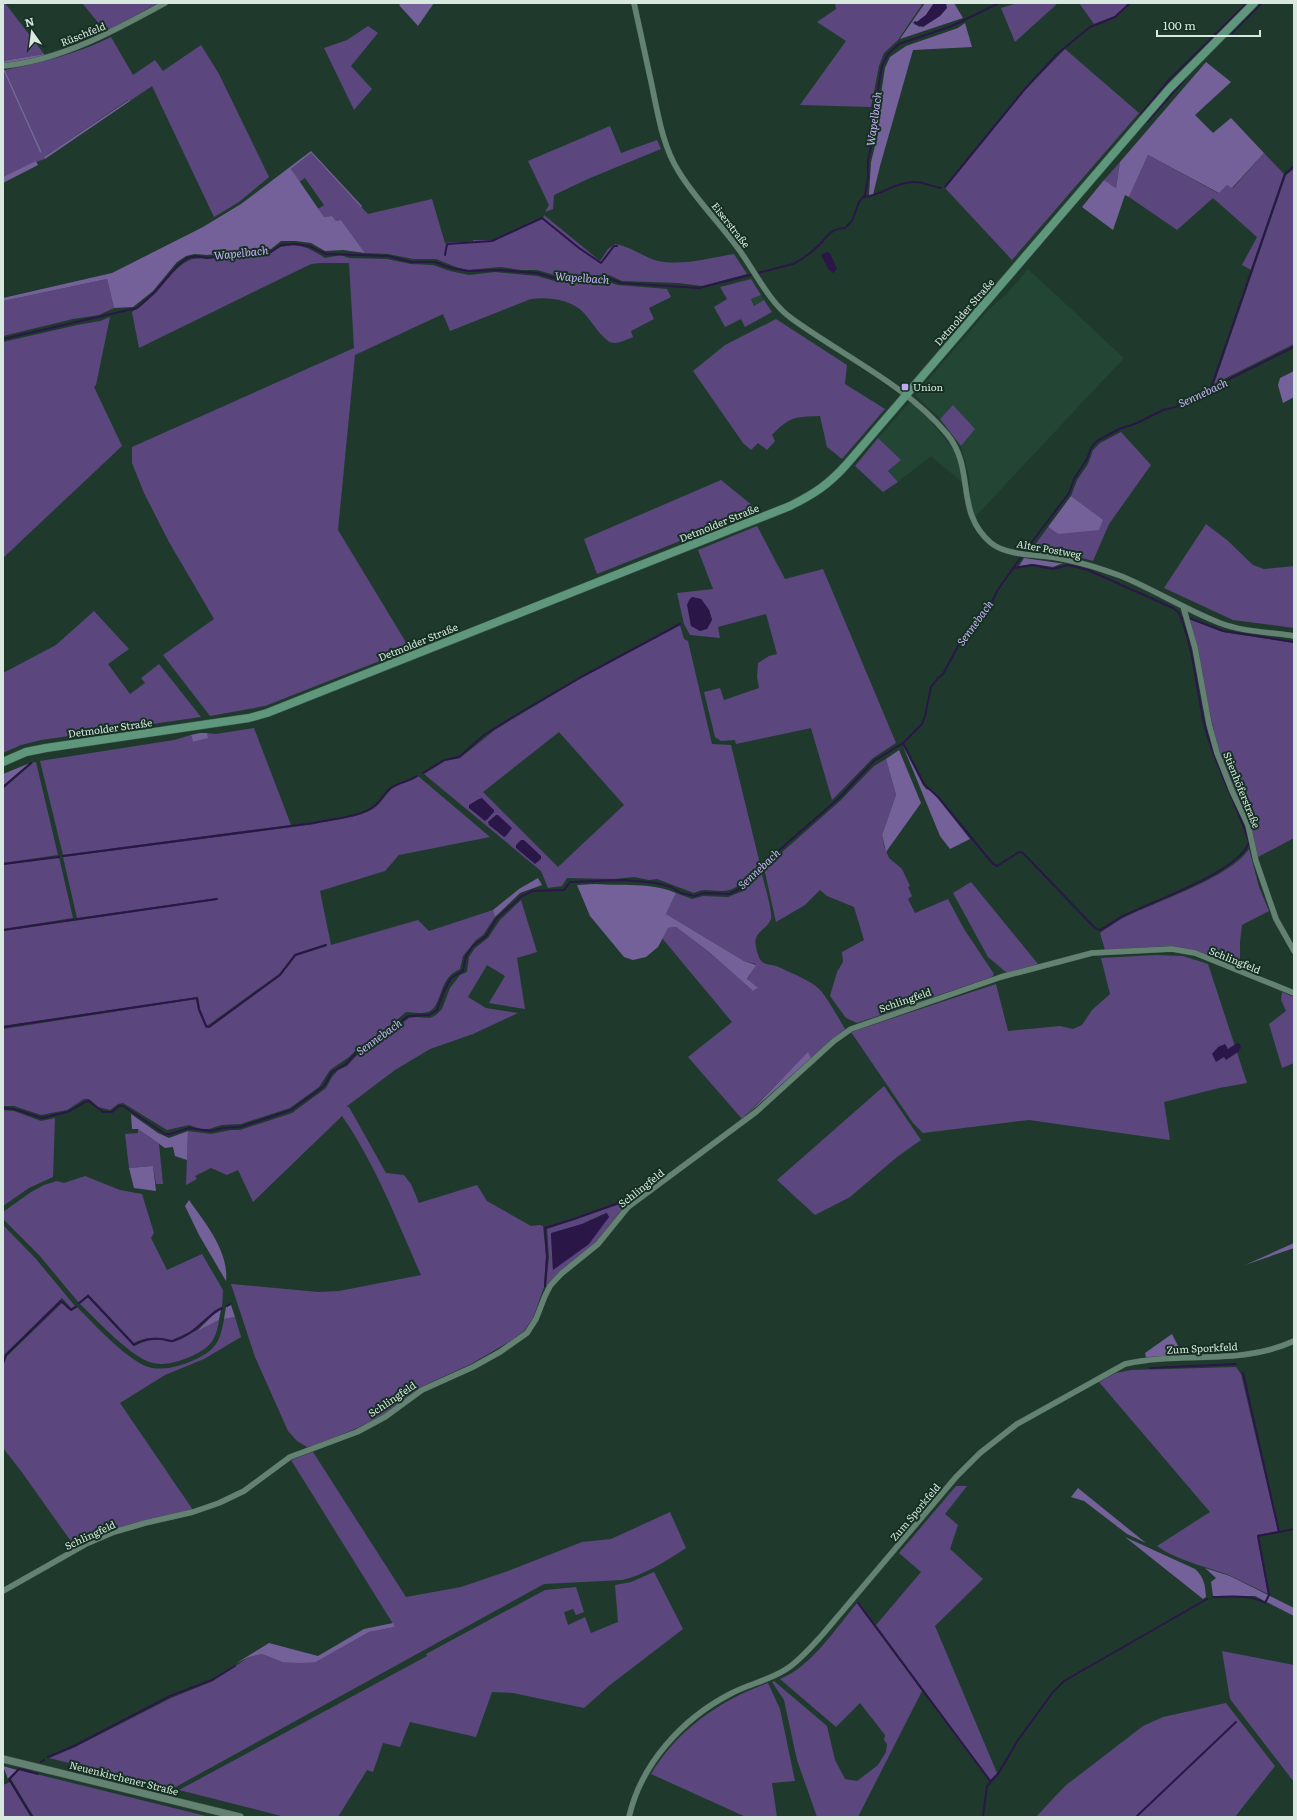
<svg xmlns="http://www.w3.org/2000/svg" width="1297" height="1820" font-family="Literata,serif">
	<rect width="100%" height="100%" fill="#1f3a2d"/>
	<!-- built -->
	<path fill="#224534" d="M1028,269L1124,358L975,517L971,504L969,476L961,446L974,429L953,405L940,419L915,395L989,309L1006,295Z
		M761,295L764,300L755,306L751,299Z
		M909,403L913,404L929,419L957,454L963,483L931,456L898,482L888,471L901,460L878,438Z"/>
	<!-- green -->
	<path fill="#5b477d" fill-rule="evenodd" d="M3,3H5L44,54L3,61Z
		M82,3H158L106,32Z
		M835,3H923L898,40L884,53L879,66L871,107L800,105L846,41L817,22L836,9Z
		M1018,3H1058L1015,42L1001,8Z
		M1079,3H1129L1115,16L1094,24Z
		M368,26L378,33L351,66L372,89L354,110L324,48L347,40Z
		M111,37L133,75L155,60L163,71L201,45L219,74L269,177L239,202L214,217L152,86L130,101L128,100L44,157L45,159L36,162L3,177V70L40,153L42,152L5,70C42,62 77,54 111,37Z
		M1065,49L1139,113L1012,260L945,188L1025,90Z
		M610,126L621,153L657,140L661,149L590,178L554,195L553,209L545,212L549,205L528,161Z
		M311,153L368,214L432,199L445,243C454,241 464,243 473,241V240H495L543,218L544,215L600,261L608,249L615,244C630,246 643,257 658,261C682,266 709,258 734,254L747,274L702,286L678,283L622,281L609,275L558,276L537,270H521L501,267L467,270L456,267L436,259H413L388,254L365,253L341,220L336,221L332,216L324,217L318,209L324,205L305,178L299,182L291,169Z
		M1264,153L1284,174L1251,270L1242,265L1257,237L1213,198L1177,230L1129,197L1148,155L1218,193L1227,185L1233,188Z
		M1120,162L1116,188L1104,180Z
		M1294,169V344L1214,384L1286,175Z
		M293,245C306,246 314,251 325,258L341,255L349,258L387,259L411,264L433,265L450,271L469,275L495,272L537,276L558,282H608L618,285L667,289L671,297L649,308L654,319L631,331L633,337C625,340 616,346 608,341C598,333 592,322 584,313C571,299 548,297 531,299L450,331L443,314L355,355L338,530L410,649L265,706L210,716L163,655L214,619L169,542L144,493L132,463V447L354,348L349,263H321L311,264L139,348L132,312C156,299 168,269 192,259L269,254L280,247Z
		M107,279L114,308L99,315L73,319L3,336V301Z
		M751,279L761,295L751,299L754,306L764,300L772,312L745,327L741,319L725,327L714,307L727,299L720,287Z
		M110,317L96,385L94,387L122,446L3,558V342L77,325L100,321Z
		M776,319L847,365L845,384L885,409L842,459L827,447L820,416C795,417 790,416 772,435L775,441L767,450L758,443L751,450L743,443L693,371L725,345Z
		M953,405L975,429L961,446L940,419Z
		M1121,432L1151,465L1109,524L1093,561L1058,551L1032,549L1048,527L1058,534L1102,520L1071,496L1077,480L1088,464L1093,450L1100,443Z
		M878,438L901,460L888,471L898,482L883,492L855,466Z
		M721,480L758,510L597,574L584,539Z
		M1206,524L1227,540L1253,565L1264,569L1294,566V628L1233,620L1164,588Z
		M757,526L785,579L823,569L896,743L873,758L832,800L811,728L736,744L735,740L721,741L715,737L704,692L720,688L724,700L759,688L757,677L758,663L769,656L777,654L766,614L718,627L720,638L690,635L684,624L677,593L713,589L698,550ZM701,599L709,610L712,620L691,626L690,614Z
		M94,611L129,649L108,664L130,694L145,683L141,678L159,664L201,717L41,740L21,745L3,753V673L56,645Z
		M1189,619L1223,632L1294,643V838L1258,857L1250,825L1233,789L1217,745Z
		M680,625L684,639L688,641L712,744L731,745L760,864C750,875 738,892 721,891C709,891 705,888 694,893L657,879L649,880L634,877L614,879L567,878L562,886L548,888L541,871L424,774L445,761L460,758L496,729L583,677ZM559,732L624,805L558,867L483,792ZM479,799L494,810L487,820L469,808L470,805Z
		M254,728L291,825L63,855L40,761L174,740L191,735L193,742L207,738V733L216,734Z
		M886,759L896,795L882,835L884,846L889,858L902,869L910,886L908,887L912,896L908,899L915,913L948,899L964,929L994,974L992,977L857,1023L846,1018L830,996L837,972L843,962L842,952L864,940L854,907L827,896L820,890L805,905L776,922L764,868L840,801L874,766Z
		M34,762H36L58,855L3,863V789Z
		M418,776L490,837L399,855L385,871L320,891L331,945L418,920L429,931L493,910L495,917L483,935L476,940L463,956L460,969C457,971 452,973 450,976C440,985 440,1008 428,1012C421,1014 412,1012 406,1012L378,1036L355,1051L349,1057L330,1070L319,1087L290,1108L241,1124L222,1125L209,1129H200L189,1125L167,1130L123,1103L118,1104L110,1110L98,1107L89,1099H84L67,1110L41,1115L14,1106H3V1029L196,999L198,1010L206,1028H209L281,975L296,956L327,946L326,944L295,954L279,974L207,1026L200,1010L198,997L3,1026V931L216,900L217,898L77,918L63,857L314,824C331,820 360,818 374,808C382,803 386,793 393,788C401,783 410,782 418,776Z
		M1249,849L1259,887L1269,911L1242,925L1240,942V968L1184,948L1170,946L1105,950L1100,933C1107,928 1114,923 1121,919C1154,902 1230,878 1249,849Z
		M59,857L73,918L3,929V865Z
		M761,871C763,880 773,911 771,919C767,930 752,932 756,947C761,971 767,960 783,969C793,974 811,981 818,988C826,995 839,1019 845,1029L811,1058L808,1053L742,1119L688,1057L732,1022L662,938L668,928L676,927L709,952L753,991L757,989L747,980L756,964L744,961L666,914L676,893L692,899L703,896L728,897L743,891Z
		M971,882L1038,964L1007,973L988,957L953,893Z
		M521,900L537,952L517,958L525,1009L489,1003L505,976L487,965L468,997L486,1008L518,1013L473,1034L430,1049L395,1070L346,1107H349L386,1173L404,1175L411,1184L419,1203L477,1185L487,1201L531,1226L540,1225L543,1226L546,1256L544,1287L533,1318L524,1331L512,1340L471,1364L421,1387L383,1415L355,1429L317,1445L307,1447L297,1441L288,1431L255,1357L231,1284L318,1292L339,1291L421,1275C397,1221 376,1165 342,1116L253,1202L238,1170L227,1175L211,1168L195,1176L197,1179L186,1185L188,1131L211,1134L231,1130H240L292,1113L326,1088L332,1077L338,1070L347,1066L358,1054L376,1044L409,1018L416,1017L430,1018L436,1015L442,1009L450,988L460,975L467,972L469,957L475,948L488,938L500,920Z
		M1156,955L1183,956L1208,964L1247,1083L1219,1088L1164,1102L1170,1140L1029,1120L923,1133L913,1123L851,1032L996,984L1008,1031L1060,1026L1073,1029L1082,1025L1092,1010L1110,994L1101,958Z
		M1282,992L1294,997V1063L1282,1068L1269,1024L1286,1011L1281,1000Z
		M884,1086L921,1140L897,1157L850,1197L815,1215L777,1180Z
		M3,1110L14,1111L41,1121L55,1118L53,1177L29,1188L3,1206Z
		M138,1129L159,1144L163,1184H156L153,1166L129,1168L125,1134L138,1133Z
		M85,1176L120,1190L142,1194L154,1233L151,1238L167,1270L202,1254L223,1290L222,1307L215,1310L196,1329L172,1340C160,1337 146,1336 134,1343L88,1294L79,1303L39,1255L3,1219V1212L31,1192L44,1185L57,1181L64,1183Z
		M620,1204L622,1209L598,1240L546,1286L549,1257L547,1229ZM606,1213L609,1217L553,1270L551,1234L582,1224Z
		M3,1225L36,1259L75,1306L71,1308L62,1298L5,1354L3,1359Z
		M88,1297L134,1346L148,1340L161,1339L172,1342L219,1320C216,1340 211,1347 192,1356C180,1361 166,1366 153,1363C131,1358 97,1320 80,1304Z
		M63,1302L71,1311L77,1307C94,1324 129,1363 152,1368C167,1370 181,1366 194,1360C216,1350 220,1342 224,1319L235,1317L241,1337L204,1359L165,1375L120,1403L193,1510C152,1518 112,1526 75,1547L21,1471L3,1448V1366L7,1356Z
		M1236,1367L1241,1374L1278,1531L1257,1535L1268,1594C1255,1588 1242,1581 1229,1575C1207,1567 1176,1560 1157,1546L1210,1512L1099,1382L1116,1373L1131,1370Z
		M313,1452L406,1597L461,1587L508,1571L582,1542L611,1539L670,1512L686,1548C666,1561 645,1575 622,1580L544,1584L172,1789L49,1758L75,1747L171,1698L213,1681L249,1657L262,1654L282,1662H316L369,1632L395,1627L291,1460Z
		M956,1486H967L945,1514L958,1525L950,1549L983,1579L935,1626L997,1773L990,1780L876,1625L921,1572L899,1553Z
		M654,1572L683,1629L610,1685L584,1708L513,1693L492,1692L476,1737L410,1722L400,1747L383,1743L373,1772L367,1770L338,1817H285L179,1790L427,1656L426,1654L545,1590L576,1587L584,1612L576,1615L573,1609L564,1612L568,1625L585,1617L591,1633L618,1622L615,1585L631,1582Z
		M857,1603L922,1691L858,1817H817L797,1760L784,1700L772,1682L774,1681L827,1726L835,1760L845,1779L857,1781L878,1765L886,1752L887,1744L884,1740L885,1735L860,1703L836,1727L780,1679C810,1668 837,1627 857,1603Z
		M1222,1651L1294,1665V1782L1230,1699Z
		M768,1683L780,1709L795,1781L772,1783L777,1817H746L651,1774C677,1730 720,1700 768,1683Z
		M1226,1703L1275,1766L1235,1817H1036L1065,1786L1143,1726L1163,1717Z
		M19,1770H20L210,1817H34L11,1779Z
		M10,1782L31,1817H3V1785Z"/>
	<!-- forest -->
	<path fill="#756199" d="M402,3H434L418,26L399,5Z
		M925,3H934L926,15L914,24L920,27L946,3H954L963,18L900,39Z
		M965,23L972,47L913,50L880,166L873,195H869L871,162L878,134L879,107L885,68L890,57L906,46L958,28Z
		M44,54V56L3,64V61Z
		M1206,62L1231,82L1195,115L1213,133L1231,118L1264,153L1232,188L1227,185L1219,193L1148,155L1129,197L1125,195L1113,230L1082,207L1104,180L1116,188L1120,162Z
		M3,70H5L42,152L40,153Z
		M129,100L130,101L45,159L44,157Z
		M311,151L362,206L361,207L311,153L291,169L324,217L332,216L336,221L341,220L365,253L343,250L325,251L311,243L295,241H281L271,249L207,255L195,254L186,256L177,262L153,291L133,307L114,308L107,279L3,301V298L112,273L203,227L241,204Z
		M36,161L38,165L3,183V177Z
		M1294,371V397L1283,403L1278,385L1280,378Z
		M1071,496L1103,520L1099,530L1058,534L1048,527Z
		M1024,558L1059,563H1063L1053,567L1033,564L1019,566Z
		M200,733H207L208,738L193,742L191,735Z
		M903,746L923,785L926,789L932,791L970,839L950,849L940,836Z
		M899,750L921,803L886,852L882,835L896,795L886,759Z
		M30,763L3,786V774Z
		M538,878L542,885L520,893L495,917L493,910L519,889Z
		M595,884C623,886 650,882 676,893L666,914L744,961L756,965L747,979L758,988L753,991L709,952L676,927L668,928L658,947L646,957L633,960L624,957L590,916L577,885Z
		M808,1052L811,1058L747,1115Z
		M131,1114L158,1133L169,1138L188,1131L187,1160L175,1156L173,1147L165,1148L138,1129H132Z
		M153,1166L156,1191L134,1188L129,1168Z
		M189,1200C205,1223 229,1251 226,1281L199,1235L185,1206Z
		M1294,1243V1248L1245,1265Z
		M231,1305L235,1317L224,1319L226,1307Z
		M221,1309L219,1320L197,1331L216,1312Z
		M1172,1334L1183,1356L1146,1357L1145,1353Z
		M1078,1488L1146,1543L1127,1534L1084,1501L1071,1497Z
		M1125,1537L1195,1569C1204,1577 1205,1585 1206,1597L1203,1599Z
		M1205,1568L1230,1576L1294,1608V1616L1255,1596H1213L1211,1582L1216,1578Z
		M393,1623L395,1627L369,1632L316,1662L300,1663L282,1662L262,1654L249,1657L235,1664L269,1643L318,1656L364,1629Z
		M3,1766L17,1770L8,1779Z"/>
	<!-- water -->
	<path fill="#2b1648" d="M934,3H946L947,8L940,16L923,27L913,23L915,21L917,22L926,15Z
		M827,252L830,253L837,269L833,273L828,269L821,255Z
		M692,597L701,599L709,610L712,620L707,629L700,631L691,626L687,605L689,600Z
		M482,798L494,810V812L485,821L469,808V805L479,799Z
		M496,815H498L512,828L506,836L504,837L489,825L488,822Z
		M521,840H524L541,856V859L535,864L516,848V845Z
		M1237,1043L1240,1044L1241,1048L1238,1052L1226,1060L1224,1057L1216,1062L1212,1054L1218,1047L1225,1044L1228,1049Z
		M607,1213L609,1217L589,1244L553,1270L551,1233L582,1224Z"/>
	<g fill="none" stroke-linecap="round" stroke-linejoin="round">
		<!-- stream -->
		<path stroke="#2b1648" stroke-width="2" d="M1232,33L1262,3
			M1141,114L1168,81L1247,3
			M1147,122L1185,79
			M945,187L1024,90L1057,54L1090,27L1115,17L1130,3
			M864,197C882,195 893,183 913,182C923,181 932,187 941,188
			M445,255L447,244L492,241L542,218L579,248L601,263L614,246H617
			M3,339L137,308L155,292L178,265L187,258L195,256L207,258L271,252L281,245L295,244L309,246L326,254L388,256L411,262H435L451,268L469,271L500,270L537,273L558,279L608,278L621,283L699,288L793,264C802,260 812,252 819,245C829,235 830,229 845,228L852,221L859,202L865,195L868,178V160L874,133L875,107L882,66L888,54L899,44L952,26L999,3
			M1211,388L1285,174L1294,166
			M1014,568L1032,565L1053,569L1068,565L1088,570L1173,608L1179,613L1181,618H1183
			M1181,618C1196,657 1196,695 1207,734C1218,771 1237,805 1249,842
			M1189,618L1223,631L1294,642
			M903,743L924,784L939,798L993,864L997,866L1019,852L1023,853L1094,927L1099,930C1108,927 1115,920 1123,916C1151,902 1241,871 1249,842
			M423,773L444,760L459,757L484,735L516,715L583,676L680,624
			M3,787L31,763
			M63,856L314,823C330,819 360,817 373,807C381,802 384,792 392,787C401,782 410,781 417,776
			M3,864L59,857
			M3,930L217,899
			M3,1027L197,998L199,1009L206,1026L209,1027L280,975L295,955L326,945
			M3,1108L14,1109L42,1118L68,1112L85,1102L89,1101L103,1112H112L119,1106H123L165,1134H170L189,1128L211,1131L223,1128L240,1127L291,1110L324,1086L332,1072L346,1064L356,1053L375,1042L408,1016L429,1015L437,1010L444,991L451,978L463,971L466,956L473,946L486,936L497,918L522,896L533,891L564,890L570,882L625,880L656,883L671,887L681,893L694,896L704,893L729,894L741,888L761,866L839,798L874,761L903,743L922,724L925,716L931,687L938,678L943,674L958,646L969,636L990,606L997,591L1026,550L1069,493L1074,479L1087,459L1091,448L1097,441L1119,429L1135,424L1163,410L1176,407L1184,401L1197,398L1211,388L1294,347
			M625,1201L638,1195L661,1179
			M545,1286L547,1257L545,1228L574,1219L621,1202
			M79,1303L88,1296L134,1345C141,1340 153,1338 161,1339C165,1339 169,1342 173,1341C195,1335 204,1317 222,1308
			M227,1306L230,1304
			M3,1363L6,1355L61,1301L71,1310L76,1307
			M1150,1368L1236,1364
			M1243,1373L1279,1532
			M1213,1597C1230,1597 1250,1594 1265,1603L1269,1595L1258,1536L1294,1529
			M858,1603L991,1782
			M48,1757L74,1746L170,1696L212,1680L235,1666
			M41,1762L44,1760
			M32,1817L9,1779L19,1769L38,1774
			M983,1817L987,1786L998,1774L1018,1740L1053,1692L1064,1681L1207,1599
			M1136,1817L1236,1722"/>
		<defs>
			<path id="minor" d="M634,3C640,31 646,58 652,86C658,115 663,147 679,172C696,200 721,224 740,251C755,272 770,303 791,318C843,356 905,384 947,434C976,469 954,512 991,543C1008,557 1042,554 1063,559C1083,563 1102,569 1121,576C1155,590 1186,610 1220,623C1243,632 1270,632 1294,636
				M3,66C62,60 114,31 165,3
				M1183,606L1195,648L1209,724L1217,753L1232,791L1248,825L1256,861L1276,919L1294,951
				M3,1591L86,1544L114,1532L145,1523L193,1512L219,1503L244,1491L290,1457L357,1432L385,1417L422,1390L473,1367L500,1352L527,1333L536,1319L545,1296L550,1286L561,1274L598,1244L628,1207L756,1112L834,1041L851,1029L1001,977L1092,953L1172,949L1195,953L1294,993
				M629,1817C641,1764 682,1719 730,1694C748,1684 771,1680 788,1668C801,1659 812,1646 823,1634L956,1477L980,1453L1017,1424L1125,1364C1181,1351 1240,1366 1294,1341"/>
			<path id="tertiary" d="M3,1759L240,1817"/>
			<path id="secondary" d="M3,762L26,752L46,748L249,718L267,713L790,506C814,494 828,485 846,465L1169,89L1254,3"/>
		</defs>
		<!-- minor casing -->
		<use href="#minor" stroke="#3d554a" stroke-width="6"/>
		<!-- tertiary casing -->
		<use href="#tertiary" stroke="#3d554a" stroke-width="8"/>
		<!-- secondary casing -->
		<use href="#secondary" stroke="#3d554a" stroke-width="9"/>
		<!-- minor -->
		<use href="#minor" stroke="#648272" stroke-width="5.5"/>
		<!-- tertiary -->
		<use href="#tertiary" stroke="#648272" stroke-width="7"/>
		<!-- secondary -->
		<use href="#secondary" stroke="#5e977c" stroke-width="8"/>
	</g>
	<!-- markers -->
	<rect fill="#c2a8f3" stroke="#153023" stroke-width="1.5" x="901" y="383" width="8" height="8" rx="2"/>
	<g text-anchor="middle" stroke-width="4" stroke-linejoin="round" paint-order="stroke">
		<!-- street labels -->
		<g font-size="10" fill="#d8e8df" stroke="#153023">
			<text transform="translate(83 34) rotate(-22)" y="4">Rüschfeld</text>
			<text transform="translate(731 225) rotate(52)" y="4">Eiserstraße</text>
			<text transform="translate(964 312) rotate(-49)" y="4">Detmolder Straße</text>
			<text transform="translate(719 523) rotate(-22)" y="4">Detmolder Straße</text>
			<text transform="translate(1049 549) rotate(10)" y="4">Alter Postweg</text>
			<text transform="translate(418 642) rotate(-22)" y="4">Detmolder Straße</text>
			<text transform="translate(110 728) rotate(-8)" y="4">Detmolder Straße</text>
			<text transform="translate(1242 790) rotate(68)" y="4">Stienhöferstraße</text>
			<text transform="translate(1235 960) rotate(22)" y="4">Schlingfeld</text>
			<text transform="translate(905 1000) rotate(-19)" y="4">Schlingfeld</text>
			<text transform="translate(641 1188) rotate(-38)" y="4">Schlingfeld</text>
			<text transform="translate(1202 1348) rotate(-3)" y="4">Zum Sporkfeld</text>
			<text transform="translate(392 1399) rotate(-34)" y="4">Schlingfeld</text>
			<text transform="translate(915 1512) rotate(-50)" y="4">Zum Sporkfeld</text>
			<text transform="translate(90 1535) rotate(-25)" y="4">Schlingfeld</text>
			<text transform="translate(124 1778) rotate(14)" y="4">Neuenkirchener Straße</text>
		</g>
		<!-- poi labels -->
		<g font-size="10" fill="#d8e8df" stroke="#153023" text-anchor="start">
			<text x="913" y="391">Union</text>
		</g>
		<!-- water labels -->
		<g font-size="11" font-style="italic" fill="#c7b0f3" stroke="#153023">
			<text transform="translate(874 119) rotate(-82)" y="4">Wapelbach</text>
			<text transform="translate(241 253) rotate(-6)" y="4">Wapelbach</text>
			<text transform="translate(582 278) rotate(4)" y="4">Wapelbach</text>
			<text transform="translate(1203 393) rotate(-25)" y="4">Sennebach</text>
			<text transform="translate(975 623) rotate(-54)" y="4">Sennebach</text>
			<text transform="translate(759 869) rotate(-43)" y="4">Sennebach</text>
			<text transform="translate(379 1037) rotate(-36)" y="4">Sennebach</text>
		</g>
	</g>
	<!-- border -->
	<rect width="1297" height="1820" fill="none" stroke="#d8e8df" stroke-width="8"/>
	<!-- north arrow -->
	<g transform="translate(32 32) rotate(346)" stroke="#153023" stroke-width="3" paint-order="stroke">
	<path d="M0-3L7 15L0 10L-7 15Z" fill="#d8e8df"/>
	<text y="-6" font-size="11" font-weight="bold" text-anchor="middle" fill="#d8e8df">N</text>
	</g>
	<!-- scale -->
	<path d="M1157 30v6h103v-6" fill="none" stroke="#d8e8df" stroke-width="2"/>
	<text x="1163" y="30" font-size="12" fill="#d8e8df" stroke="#153023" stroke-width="3" paint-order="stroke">100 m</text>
</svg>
